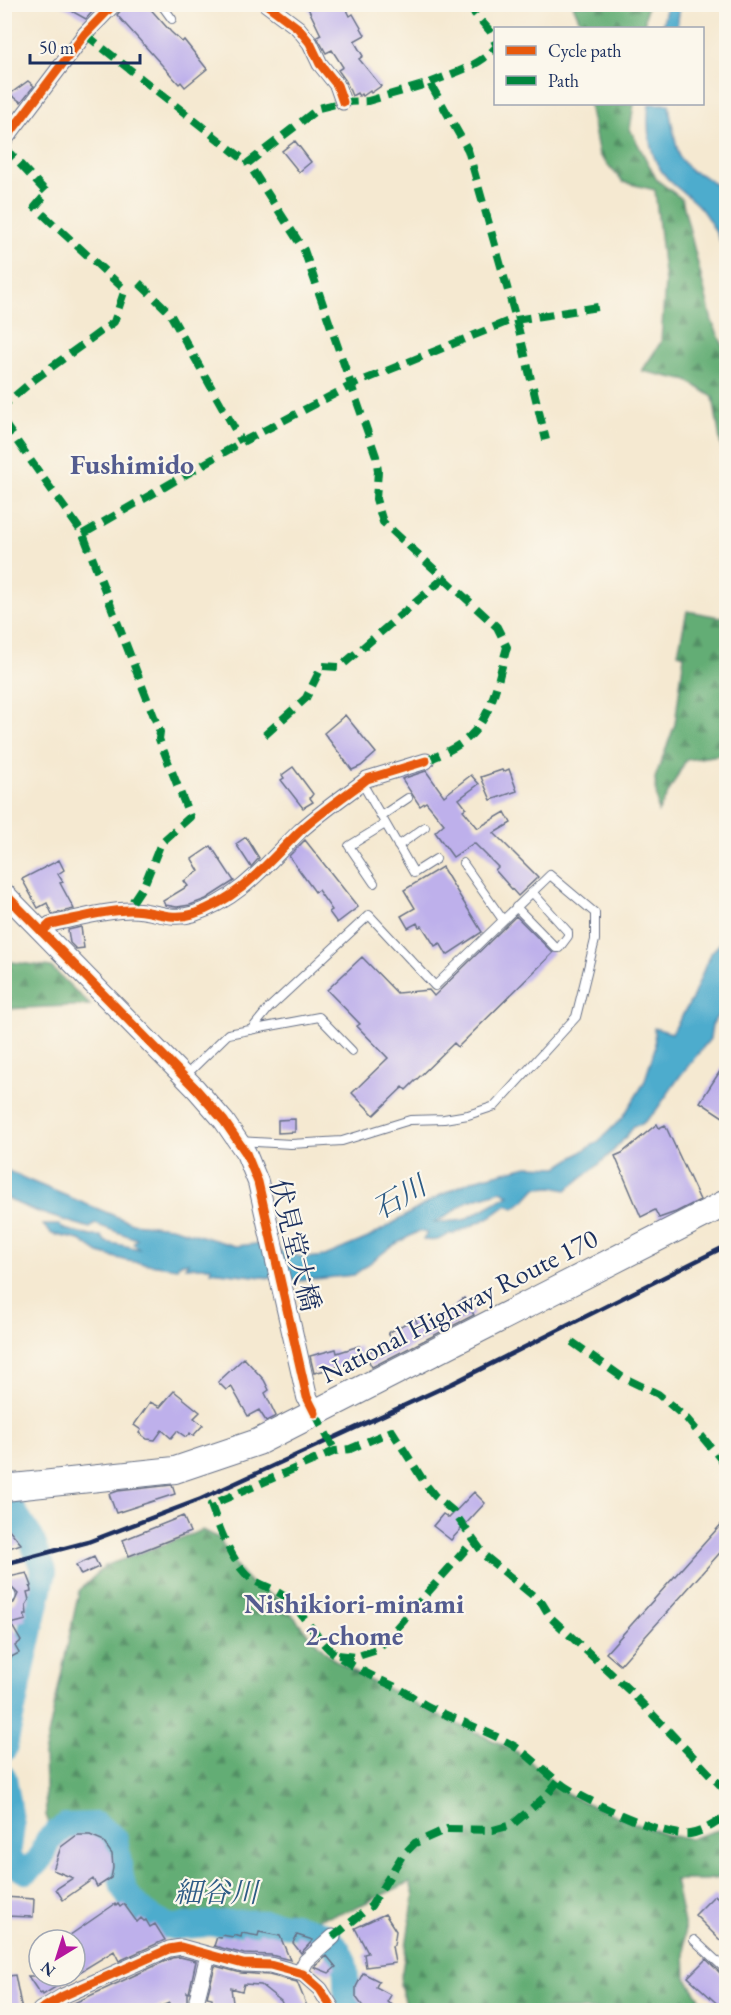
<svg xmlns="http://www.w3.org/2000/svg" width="731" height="2015" font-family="'EB Garamond','Noto Serif JP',serif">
	<defs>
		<pattern id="forest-firs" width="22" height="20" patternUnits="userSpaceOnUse" patternTransform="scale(1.5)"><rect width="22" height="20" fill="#63ad75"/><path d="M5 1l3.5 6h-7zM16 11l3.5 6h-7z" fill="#518d63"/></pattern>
	</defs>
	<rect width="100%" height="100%" fill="#fbf7ec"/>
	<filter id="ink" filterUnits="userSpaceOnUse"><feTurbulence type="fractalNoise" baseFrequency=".0167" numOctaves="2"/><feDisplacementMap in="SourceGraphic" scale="12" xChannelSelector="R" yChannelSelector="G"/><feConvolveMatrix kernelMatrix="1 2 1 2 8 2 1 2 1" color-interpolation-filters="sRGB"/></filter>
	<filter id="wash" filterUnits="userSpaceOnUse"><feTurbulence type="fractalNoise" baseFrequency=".008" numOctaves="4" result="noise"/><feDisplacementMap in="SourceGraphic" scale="24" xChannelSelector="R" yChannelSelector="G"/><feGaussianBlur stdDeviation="1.35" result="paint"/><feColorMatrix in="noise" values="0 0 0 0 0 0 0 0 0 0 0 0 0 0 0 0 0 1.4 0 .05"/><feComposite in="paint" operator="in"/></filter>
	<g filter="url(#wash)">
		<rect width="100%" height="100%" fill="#f5e9d1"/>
		<!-- forest -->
		<path fill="url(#forest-firs)" stroke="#3f6e6a" stroke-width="1.5" d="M573,5H647L644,28H583Z
			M589,104H634L630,129L657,180L682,199L712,321L726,352V457L721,446L713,397L688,381L642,371L661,342L665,282L655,190L623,182L599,155Z
			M687,611L720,617L726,613V754L686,760L658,812L655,778L675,724L684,655L678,653Z
			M4,961L51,967L90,1005L5,1009Z
			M203,1530L219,1538L239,1570L254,1586L279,1598L308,1634L332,1658L368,1680L402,1695L428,1711L512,1749L531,1762L568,1795L631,1822L670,1836L692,1838L718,1830L726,1835V1877L706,1880H675L684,1923L686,1978L708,2010H406L400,1984L414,1896L410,1882L348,1911L299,1923L278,1919L173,1922L149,1907L133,1891L127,1876L118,1838L95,1821L63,1823L51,1829L46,1815L44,1755L79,1591L105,1566Z"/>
		<!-- water -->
		<path fill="#4eaccd" stroke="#346e96" stroke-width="1.5" fill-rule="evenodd" d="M667,5H680L677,28H662Z
			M649,104H669L671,119L679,157L691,171L702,175L726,192V253C719,238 712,223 701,209C691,197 677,189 667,178C649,159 646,128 649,104Z
			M726,937V997L723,1007L712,1025L710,1039L680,1076L655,1112L642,1124L634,1126C616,1152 591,1172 566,1190L553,1187L536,1188L525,1200L514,1208L507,1205L490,1217L454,1234H449C440,1241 434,1241 423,1240L427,1233L419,1231L392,1246L354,1275L297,1281L211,1271V1267H185L188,1262L179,1264L177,1268L128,1261L99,1253L80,1240L52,1234L43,1225H60L64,1229L91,1236H101L106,1242L140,1249L133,1243L137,1239L95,1224L90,1228C61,1219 31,1212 5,1197L4,1169L28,1180L132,1223L171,1227L235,1246L256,1244L305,1258L325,1256L368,1238L439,1196L473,1180L527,1166L558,1167L599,1141L623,1117L644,1083L655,1048L654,1028L672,1033L692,999L710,954ZM501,1191L509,1195L464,1220L433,1223L445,1217L468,1201Z"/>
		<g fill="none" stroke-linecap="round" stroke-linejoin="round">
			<!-- river -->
			<path stroke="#4eaccd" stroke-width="26" d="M4,1497L31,1538L44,1571L4,1749
				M4,1778L12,1826L8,1855L13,1864L26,1871L39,1861L48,1840L65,1826L96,1825L115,1839C118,1854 119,1871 123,1886C129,1904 156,1924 173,1927C213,1924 318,1911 338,1950C340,1954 343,1959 344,1963C349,1980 341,1996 355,2010"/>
		</g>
		<g id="blocks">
			<!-- building -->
			<path fill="#beb0eb" d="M59,4H99L86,19Z
				M126,4H146L171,32L182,42L184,40L207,69L185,87L181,82L179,84L117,15Z
				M306,4H344L350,16L353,14L365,35L354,41L363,56L359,59L381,86L371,93L370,91L363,96L361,94L359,96L357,93L352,96L346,81L338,70L343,67L332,50L326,53L317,37L321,35Z
				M28,81L34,86L21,102L10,94Z
				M295,141L311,162L299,172L282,151Z
				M345,715L376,753L361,766L352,770L324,733Z
				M293,767L313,794L310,798L313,802L303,808L281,780L284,778L282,775Z
				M509,769L517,791L491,800L481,777L502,770L503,772Z
				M426,771L444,796L471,775L479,784L459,799L466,808L463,810L478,828L505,812L511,823L494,833L538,877L518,896L495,870L498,867L474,843L453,857L435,832L444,824L426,802L420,806L402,779Z
				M246,837L259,858L251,867L236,844Z
				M305,840L358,907L337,923L329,912L332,910L318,890L315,892L289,856Z
				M211,846L234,881L206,899L190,905L177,907L165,905L163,901L188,886L184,881L199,871L192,859Z
				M59,860L64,870L58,874L63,882L60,883L74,909L52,914L47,903L38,908L22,879Z
				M442,867L482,932L447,955L440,943L435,946L422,926L419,927L417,923L408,928L401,916L415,908L404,890Z
				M516,916L553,953L458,1047L454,1043L414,1082L406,1090L403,1087L374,1115L352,1093L388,1058L357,1026L360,1024L327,990L362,957L397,993L429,990L434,996Z
				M81,927L84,948L76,949L70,943L68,930Z
				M726,1062V1119L700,1102Z
				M295,1119V1132L278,1133V1120Z
				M657,1124L659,1128L665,1125L700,1200L676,1212L659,1218L655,1210L641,1217L615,1156L622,1153Z
				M464,1298L474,1315L372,1367L365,1354L392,1340L388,1333L415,1318L419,1327L443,1315Z
				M359,1346L363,1360L314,1373L310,1356L336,1349L337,1353Z
				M244,1358L264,1380L269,1390L265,1393L276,1416L266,1421L259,1410L248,1416L231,1386L226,1390L218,1382Z
				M174,1391L200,1412L194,1418L203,1425L193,1436L190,1433L186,1437L177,1431L171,1438L162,1430L155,1440L147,1439L139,1433L141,1430L134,1425L150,1402L160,1407Z
				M172,1485L175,1494L116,1513L109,1494L118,1491Z
				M474,1492L485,1503L451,1540L433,1526L443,1514L449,1518Z
				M183,1516L190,1532L129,1556L123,1540Z
				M726,1519V1546L620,1665L606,1653Z
				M4,1523L21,1544L4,1550Z
				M94,1557L99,1567L81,1575L76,1565Z
				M27,1573L32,1586L30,1587L31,1591L27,1592L29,1600L26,1605L27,1615H24L26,1620L11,1624L21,1641L15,1646L19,1653L4,1661V1606L14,1603L18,1594L11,1587H4V1578Z
				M77,1835H90L102,1840L112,1854L113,1868L111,1878L97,1887L93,1879L63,1900L56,1889L73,1878L53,1870L61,1847Z
				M715,1895L726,1906V1946L695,1915Z
				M4,1897L34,1899L33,1917L4,1916Z
				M115,1904L116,1906L118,1904L120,1907L124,1904L137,1922L141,1918L144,1921L146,1920L150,1927L155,1924L165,1940L119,1961L114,1951L75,1975V1940H63Z
				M385,1914L396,1931L394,1945L392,1946L395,1963L366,1967L364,1954L368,1953L355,1928Z
				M259,1932L280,1936L290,1960L271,1955L244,1954L214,1946L217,1937L221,1938L222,1935L233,1937L234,1935L241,1937L242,1933L258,1936Z
				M297,1935L313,1940L301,1953L293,1943Z
				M327,1956L336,1967L329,1973L314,1967Z
				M180,1957L196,1961L189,1993L187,1992V2008H184V2010H170L169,2003L151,2010H59L172,1958Z
				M706,1959L726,1979V2010H724L688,1977Z
				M215,1966L241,1973L269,1975L297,1982L307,2006L298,2010H285L281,2001L261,1985L244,1984L242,1991L231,1988L234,2010H213L212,1998L207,1997Z
				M363,1973L379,1981L376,1987L391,1995L387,2002L403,2010H368L364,2008L356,1997V1987Z
				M15,1975L22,2010H4V1977Z
				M28,1976H73L43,1995L42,1993L40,1994Z"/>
		</g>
	</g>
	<g filter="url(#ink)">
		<use href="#blocks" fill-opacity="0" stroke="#677086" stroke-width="1.5"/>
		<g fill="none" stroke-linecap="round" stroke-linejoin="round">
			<defs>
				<path id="service" d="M161,4L172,19
					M362,783L414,873L436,859
					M381,816L408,798
					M398,846L425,827
					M463,863L503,920
					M374,883L349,846L385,824
					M516,907L556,948H559L568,936V932L532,892
					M185,1076L228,1034L319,1017L352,1051
					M239,1141L291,1144L342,1141L410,1120L444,1119L468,1115L495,1106L576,1017L595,940V913L550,875L435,986L369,915L269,1008L251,1030
					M694,1940L722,1966
					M726,1962L722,1966L726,1971"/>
				<path id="minor" d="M266,4L298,28L310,43L320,64L337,85L343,102
					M4,141L85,34L114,4
					M42,932L50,924C76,919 104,910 131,910C154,910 170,921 193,914C240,899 267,863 300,831C319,814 341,798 362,783L367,779L426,761
					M4,1597L8,1596
					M300,1973L306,1961L333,1937
					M197,1999L208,1955
					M40,2010L63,1996L169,1949L181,1947L243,1964L270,1965L303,1974L320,1989L333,2010"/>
				<path id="tertiary" d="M4,893L196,1089L224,1121L246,1153L258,1182L307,1397L315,1413"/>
				<path id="trunk" d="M4,1488L175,1470L258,1442L726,1203"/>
			</defs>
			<!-- service casing -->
			<use href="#service" stroke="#677086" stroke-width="10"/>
			<!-- minor casing -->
			<use href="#minor" stroke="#677086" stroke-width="17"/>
			<!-- tertiary casing -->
			<use href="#tertiary" stroke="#677086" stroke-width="22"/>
			<!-- trunk casing -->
			<use href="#trunk" stroke="#677086" stroke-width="28"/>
			<!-- service -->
			<use href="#service" stroke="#fff" stroke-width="8"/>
			<!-- minor -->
			<use href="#minor" stroke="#fff" stroke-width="15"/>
			<!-- tertiary -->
			<use href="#tertiary" stroke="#fff" stroke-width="20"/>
			<!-- trunk -->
			<use href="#trunk" stroke="#fff" stroke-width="26"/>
			<!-- rail -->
			<path stroke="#1b2f5e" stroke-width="4.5" d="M4,1564L88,1542L201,1499L453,1383L726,1246"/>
			<!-- quiet -->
			<path stroke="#00873e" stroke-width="8" stroke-dasharray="15 8" stroke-linecap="butt" d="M466,4L490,31L496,44
				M85,34L248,163
				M430,83C452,73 481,66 496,47
				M4,147L47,193L35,207L122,287L124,292L114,322L35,379L4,405
				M139,283L169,312L242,442
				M4,423L83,534L160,732L159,739L190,817L161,843L145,883L127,910
				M83,534L242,442L352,385L509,321L598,307
				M265,735L306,698L322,666L340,667L444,578
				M426,761C442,754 459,747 471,735C493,714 499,675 507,647L497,627L383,522L376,499L378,471L376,456L304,250L248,163L319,108L343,102L368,101L430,83L468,150L516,319L546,440
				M572,1342L622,1377L658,1394L687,1419L726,1465
				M315,1413L335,1451
				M338,1655L355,1657L377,1650L473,1541
				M726,1791L631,1692L551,1618L542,1603L485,1556L453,1511L435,1496L426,1485L392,1431L350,1449L335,1451L211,1505C219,1527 233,1567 253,1580C263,1586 275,1589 285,1597C305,1614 315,1639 336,1655C356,1669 378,1679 400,1689C411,1695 420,1703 431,1708C458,1721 488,1731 514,1746C532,1757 546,1774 564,1786C585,1800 665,1838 690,1834C703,1832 715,1823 726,1817
				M333,1937L371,1906L402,1856L415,1843L447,1829L493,1830L512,1825L547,1795L558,1781"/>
			<defs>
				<path id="cycleway" d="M266,4L298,28L310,43L320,64L337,85L343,102
					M4,141L85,34L114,4
					M4,893L196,1089L224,1121L246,1153L258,1182L307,1397L315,1413
					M42,932L50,924C76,919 104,910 131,910C154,910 170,921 193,914C240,899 267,863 300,831C319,814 341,798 362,783L367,779L426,761
					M40,2010L63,1996L169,1949L181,1947L243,1964L270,1965L303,1974L320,1989L333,2010"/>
			</defs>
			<!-- cycleway casing -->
			<use href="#cycleway" stroke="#fbf7ec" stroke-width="13"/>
			<!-- cycleway -->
			<use href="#cycleway" stroke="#e8590c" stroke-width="9"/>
		</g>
	</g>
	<g text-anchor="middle" stroke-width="4.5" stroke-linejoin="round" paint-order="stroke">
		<!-- street labels -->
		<g font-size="27" fill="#1b2f5e" stroke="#fbf7ec">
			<text transform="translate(295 1245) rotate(76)" y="9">伏見堂大橋</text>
			<text transform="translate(459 1306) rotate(-27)" y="9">National Highway Route 170</text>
		</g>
		<!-- neighbourhood labels -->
		<g font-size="28" font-weight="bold" fill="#545c8f" stroke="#fbf7ec">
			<text x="132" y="474">Fushimido</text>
			<text x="354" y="1613">Nishikiori-minami<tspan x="354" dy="32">2-chome</tspan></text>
		</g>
		<!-- water labels -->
		<g font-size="28" font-style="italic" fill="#2d5b85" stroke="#fbf7ec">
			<text transform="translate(399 1197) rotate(-30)" y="10">石川</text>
			<text x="216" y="1902">細谷川</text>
		</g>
	</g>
	<!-- margin -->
	<rect width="731" height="2015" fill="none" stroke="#fbf7ec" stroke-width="24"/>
	<!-- legend -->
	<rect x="494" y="27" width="210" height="78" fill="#fbf7ec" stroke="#a1a7b3" stroke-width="1.5"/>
	<rect x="506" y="46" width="30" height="9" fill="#e8590c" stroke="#a1a7b3" stroke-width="1.5"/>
	<text x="548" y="57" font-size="18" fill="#1b2f5e">Cycle path</text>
	<rect x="506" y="76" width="30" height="9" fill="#00873e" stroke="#a1a7b3" stroke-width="1.5"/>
	<text x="548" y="87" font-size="18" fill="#1b2f5e">Path</text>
	<!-- north arrow -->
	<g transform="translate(57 1958) rotate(218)"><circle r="28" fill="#fbf7ec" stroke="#a1a7b3" stroke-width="1.5"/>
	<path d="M0-4.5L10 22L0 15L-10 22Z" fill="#b5179e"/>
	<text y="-9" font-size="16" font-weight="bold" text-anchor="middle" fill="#1b2f5e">N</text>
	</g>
	<!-- scale -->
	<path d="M30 54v9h110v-9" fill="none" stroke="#1b2f5e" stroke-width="3"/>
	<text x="39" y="54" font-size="18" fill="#1b2f5e" stroke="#fbf7ec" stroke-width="4.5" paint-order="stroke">50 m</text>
</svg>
